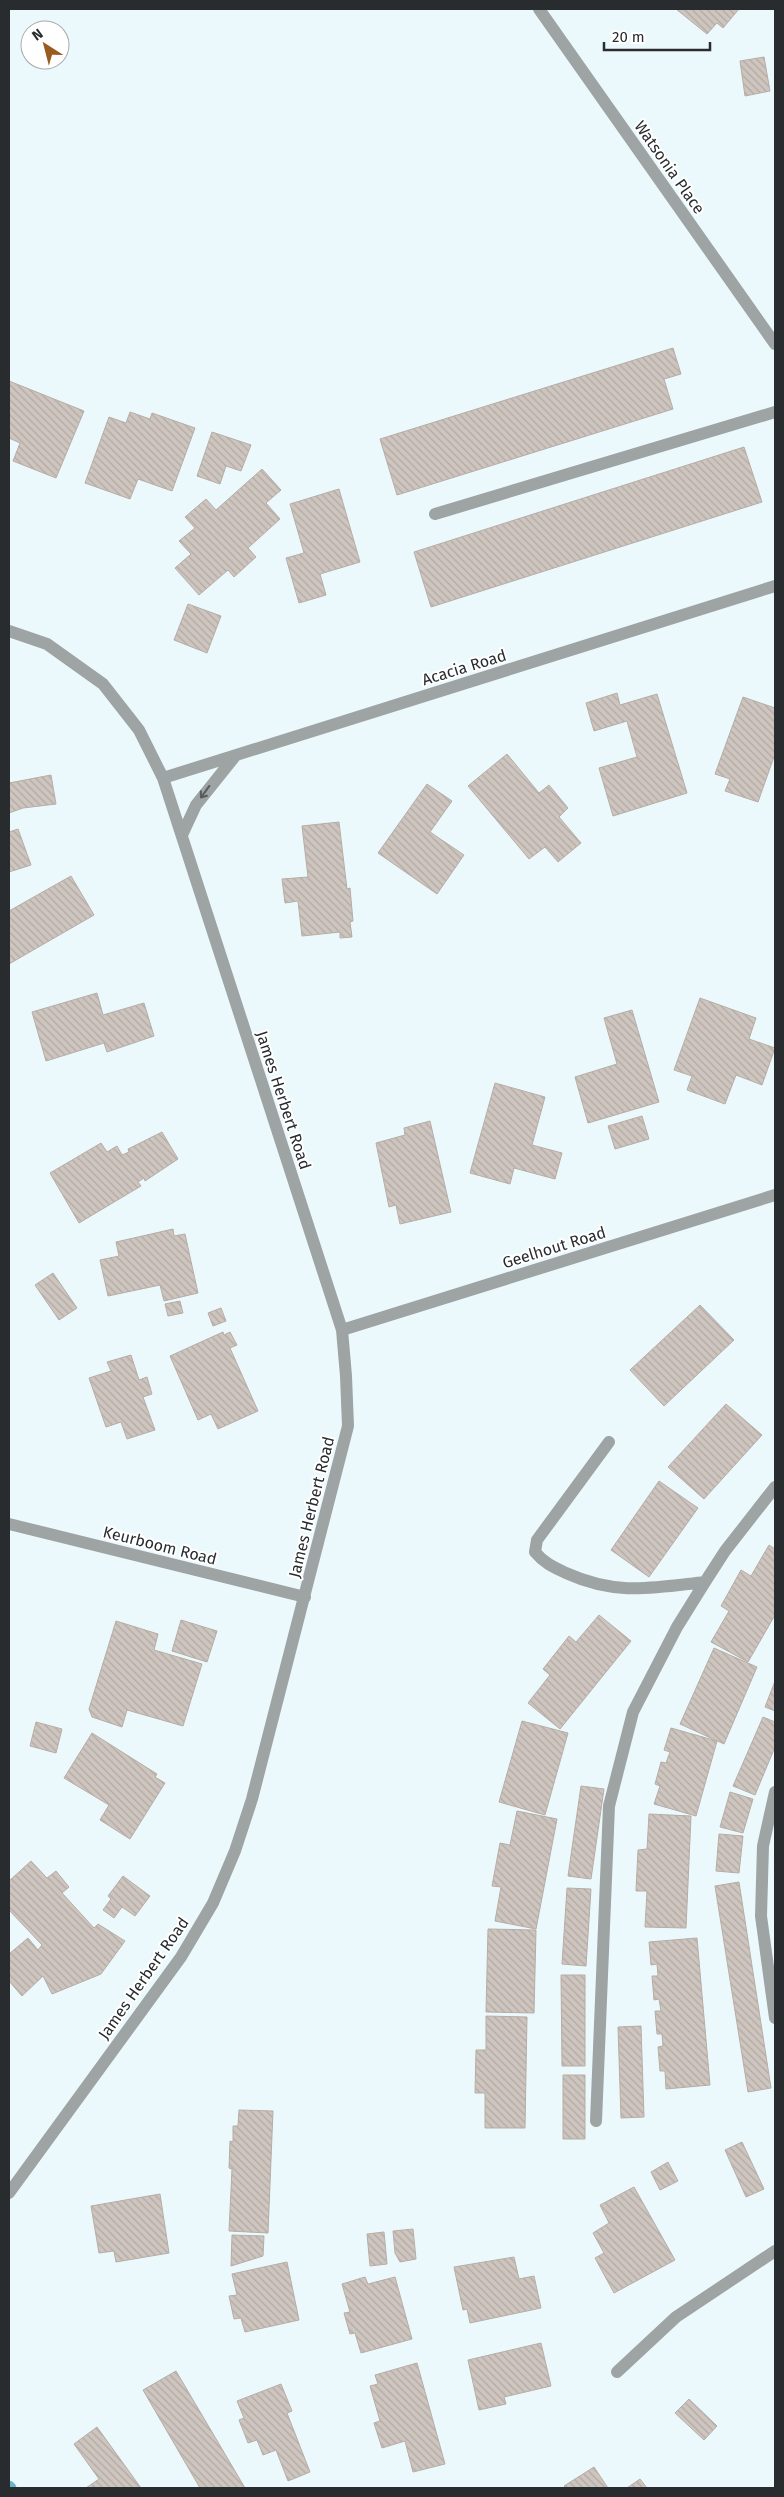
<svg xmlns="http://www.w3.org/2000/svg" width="784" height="2497" font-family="'Fira Sans',sans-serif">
	<defs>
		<pattern id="building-back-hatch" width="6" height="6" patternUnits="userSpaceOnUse" patternTransform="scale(1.25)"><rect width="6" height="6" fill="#cec5bf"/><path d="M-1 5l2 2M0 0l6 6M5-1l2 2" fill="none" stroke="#b1a9a4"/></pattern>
	</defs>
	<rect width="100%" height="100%" fill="#ecf9fc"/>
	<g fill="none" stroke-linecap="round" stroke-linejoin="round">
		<!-- stream -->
		<path stroke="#6ab6c8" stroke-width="11" d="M9,2486L11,2488"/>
	</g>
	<!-- building -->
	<path fill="url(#building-back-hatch)" stroke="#b6ada6" d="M676,9H739L723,28L717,23L707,34Z
		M764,57L770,91L745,96L740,61Z
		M673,348L681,374L664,379L673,409L397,495L380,439Z
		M9,381L84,411L56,478L13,461L20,443L9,438Z
		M130,412L150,419L152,413L195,428L172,491L138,479L130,499L85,483L109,417L126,423Z
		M212,432L251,445L241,471L226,466L220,484L197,476Z
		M744,447L762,502L431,607L414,552Z
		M262,469L281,490L266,503L280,519L248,548L256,557L234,577L228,570L199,595L175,568L191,554L179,541L195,528L185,517L206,499L216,510Z
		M339,489L360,562L320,574L326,595L299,603L286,558L304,553L290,504Z
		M188,604L221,616L207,653L174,640Z
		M617,693L620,705L657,694L687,793L613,816L599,768L637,757L627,721L594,731L586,703Z
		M743,697L775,708V754L758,802L725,791L730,779L715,774Z
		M507,754L539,793L549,785L568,808L559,817L581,843L558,862L545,847L529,859L468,786Z
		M51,775L56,804L23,808L9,813V783Z
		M427,784L452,801L430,832L464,855L437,894L378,853Z
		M339,822L347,889L350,888L353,921L350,922L352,937L340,938V932L302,936L298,901L285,903L282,879L308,877L302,826Z
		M18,829L31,865L9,872V832Z
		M71,876L94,915L9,964V911Z
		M97,993L103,1015L144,1003L154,1036L107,1052L104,1043L46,1061L32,1012Z
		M700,998L756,1018L749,1039L775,1048L762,1085L736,1075L725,1104L687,1090L692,1076L674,1070Z
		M632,1010L659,1102L588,1123L575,1077L617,1064L604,1018Z
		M495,1083L545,1097L532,1145L562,1153L555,1179L514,1168L510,1184L470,1173Z
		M642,1116L649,1139L615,1149L608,1126Z
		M430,1121L451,1212L400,1224L396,1205L389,1207L376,1143L405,1135L404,1128Z
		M162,1132L178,1159L145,1181L144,1178L138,1182L141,1186L79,1223L50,1173L101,1143L107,1152L117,1146L122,1155L129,1152L128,1149Z
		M173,1229L174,1236L185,1234L198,1293L164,1301L160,1285L108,1296L100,1260L119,1256L116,1242Z
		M53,1273L77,1308L59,1320L35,1285Z
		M180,1301L183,1313L168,1316L165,1304Z
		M700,1305L734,1340L664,1406L630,1370Z
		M221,1308L226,1321L213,1326L208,1313Z
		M223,1332L224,1335L230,1332L237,1345L230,1348L258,1411L218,1429L211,1414L198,1420L170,1356Z
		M131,1355L139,1380L147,1377L152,1394L143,1397L155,1430L127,1439L121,1422L106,1427L89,1378L111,1371L107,1362Z
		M726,1404L762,1435L704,1499L668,1467Z
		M659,1481L698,1508L649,1577L611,1550Z
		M769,1545L775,1549V1615L748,1662L711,1642L729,1611L721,1606L741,1570L751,1576Z
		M599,1615L631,1641L560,1729L528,1703L550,1675L543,1669L569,1636L576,1642Z
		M181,1620L217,1631L207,1662L172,1651Z
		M116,1621L158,1634L154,1650L202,1664L183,1726L127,1710L122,1727L92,1717L89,1709Z
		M714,1648L757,1667L724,1744L680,1724Z
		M775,1681V1711L765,1707Z
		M763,1717L775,1722V1747L755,1795L733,1786Z
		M522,1721L568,1733L545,1815L499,1802Z
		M36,1722L62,1729L56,1753L30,1746Z
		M671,1728L717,1741L696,1816L654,1804L660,1786L655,1784L661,1762L666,1763L670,1752L664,1750Z
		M92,1733L157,1774L155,1777L165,1783L130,1839L100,1820L109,1805L64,1778Z
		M581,1786L604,1789L591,1879L568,1876Z
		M730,1792L753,1799L743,1833L720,1827Z
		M517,1811L557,1819L536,1929L495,1921L501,1887L492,1886L500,1843L510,1845Z
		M649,1814L691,1816L686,1928L645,1927L647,1891H636L638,1850L647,1849Z
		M719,1834L743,1836L739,1873L716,1871Z
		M31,1861L47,1878L56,1871L69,1887L62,1893L94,1928L98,1924L125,1941L101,1974L52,1994L43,1976L22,1996L9,1981V1954L28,1938L38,1950L42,1945L9,1910V1881Z
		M123,1876L150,1896L135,1916L122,1907L114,1918L103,1910L111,1899L108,1896Z
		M739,1882L771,2088L748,2092L715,1886Z
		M567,1888L591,1889L586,1966L562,1964Z
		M488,1929L536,1930L534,2013L486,2012Z
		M697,1938L710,2085L666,2089L665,2071H660L658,2047L663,2046L662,2034H657L655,2011H661L659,1999L654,2000L652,1976H658L657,1964L651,1965L649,1942Z
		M561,1975H585V2066H562Z
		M486,2016L527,2017L525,2128H485V2093H475L476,2050H486Z
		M641,2026L644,2117L621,2118L618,2027Z
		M563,2075H585V2139H563Z
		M239,2110L273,2111L268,2233L229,2231L232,2169L229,2168L230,2141L233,2142V2126H238Z
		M742,2142L764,2189L746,2197L725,2150Z
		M668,2162L678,2181L660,2190L651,2172Z
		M634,2187L675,2260L614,2293L595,2258L604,2253L593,2233L609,2223L600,2205Z
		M160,2194L169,2253L116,2262L114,2251L99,2253L91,2206Z
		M413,2229L416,2259L400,2262L395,2253L393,2231Z
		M384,2232L387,2264L370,2266L367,2234Z
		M232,2235L264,2236L263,2256L231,2266Z
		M514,2257L519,2279L534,2276L541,2308L470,2323L467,2309L463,2310L454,2267Z
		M287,2262L299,2320L245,2332L241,2318L234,2319L229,2296L237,2295L232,2274Z
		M365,2277L368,2284L395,2277L412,2339L361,2353L355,2333L350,2334L344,2313L350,2312L342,2284Z
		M541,2343L551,2386L504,2397L506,2404L479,2410L468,2360Z
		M417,2363L445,2464L413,2472L405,2441L382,2448L374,2423L380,2421L370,2386L378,2384L375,2375Z
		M176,2371L245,2488H200L143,2390Z
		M281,2384L292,2411L287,2413L310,2472L288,2481L276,2450L263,2455L257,2440L248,2443L239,2420L244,2418L237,2401Z
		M689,2399L717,2426L704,2440L675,2413Z
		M97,2427L141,2488H86L99,2479L74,2444Z
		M594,2467L608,2488H566L564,2486Z
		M640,2479L647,2488H627Z"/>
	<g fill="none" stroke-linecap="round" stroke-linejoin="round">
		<!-- lane -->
		<path stroke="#9ea3a4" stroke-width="12" d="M435,514L775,412
			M609,1442L537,1540L535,1552C544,1563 553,1567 566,1573C617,1596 652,1588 705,1582
			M775,1792L763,1846L761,1916L775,2018
			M596,2121L609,1806L633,1712L677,1627L705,1582L725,1551L775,1487"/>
		<!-- street -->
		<path stroke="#9ea3a4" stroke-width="12" d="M539,9L775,344
			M9,631L47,644L103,684L139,730L163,778L342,1330L346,1376L348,1426L252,1799L235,1851L213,1903L181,1957L9,2193
			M163,778L775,586
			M182,835L196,805L236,755
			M342,1330L775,1195
			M9,1524L305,1597
			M617,2372L676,2317L775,2251"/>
	</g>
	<!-- one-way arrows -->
	<defs><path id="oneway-shaft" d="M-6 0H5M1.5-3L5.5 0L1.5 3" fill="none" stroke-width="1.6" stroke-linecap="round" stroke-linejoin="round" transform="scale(1.25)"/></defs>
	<use stroke="#575c5d" href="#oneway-shaft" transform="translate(205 792) rotate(126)"/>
	<g text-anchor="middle" stroke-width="4" stroke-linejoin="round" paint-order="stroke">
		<!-- street labels -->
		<g font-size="16" fill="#282c2e" stroke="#fff">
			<text transform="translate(670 167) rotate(55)" y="6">Watsonia Place</text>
			<text transform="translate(464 667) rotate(-17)" y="6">Acacia Road</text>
			<text transform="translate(284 1100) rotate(72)" y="6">James Herbert Road</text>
			<text transform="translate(554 1247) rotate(-17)" y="6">Geelhout Road</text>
			<text transform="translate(311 1507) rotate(-76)" y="6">James Herbert Road</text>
			<text transform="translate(160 1545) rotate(14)" y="6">Keurboom Road</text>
			<text transform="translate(143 1978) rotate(-55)" y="6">James Herbert Road</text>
		</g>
	</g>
	<!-- border -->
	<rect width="784" height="2497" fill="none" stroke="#282c2e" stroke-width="20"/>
	<!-- north arrow -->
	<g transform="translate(45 45) rotate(324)"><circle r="24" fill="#ffffff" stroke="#a9abab"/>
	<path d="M0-4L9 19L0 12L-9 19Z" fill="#995b20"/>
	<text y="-8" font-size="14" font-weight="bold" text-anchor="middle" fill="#282c2e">N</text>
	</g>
	<!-- scale -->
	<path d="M604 42v8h106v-8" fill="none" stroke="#282c2e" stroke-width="2.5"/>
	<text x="612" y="42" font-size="15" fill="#282c2e" stroke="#ffffff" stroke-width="4" paint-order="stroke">20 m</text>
</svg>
